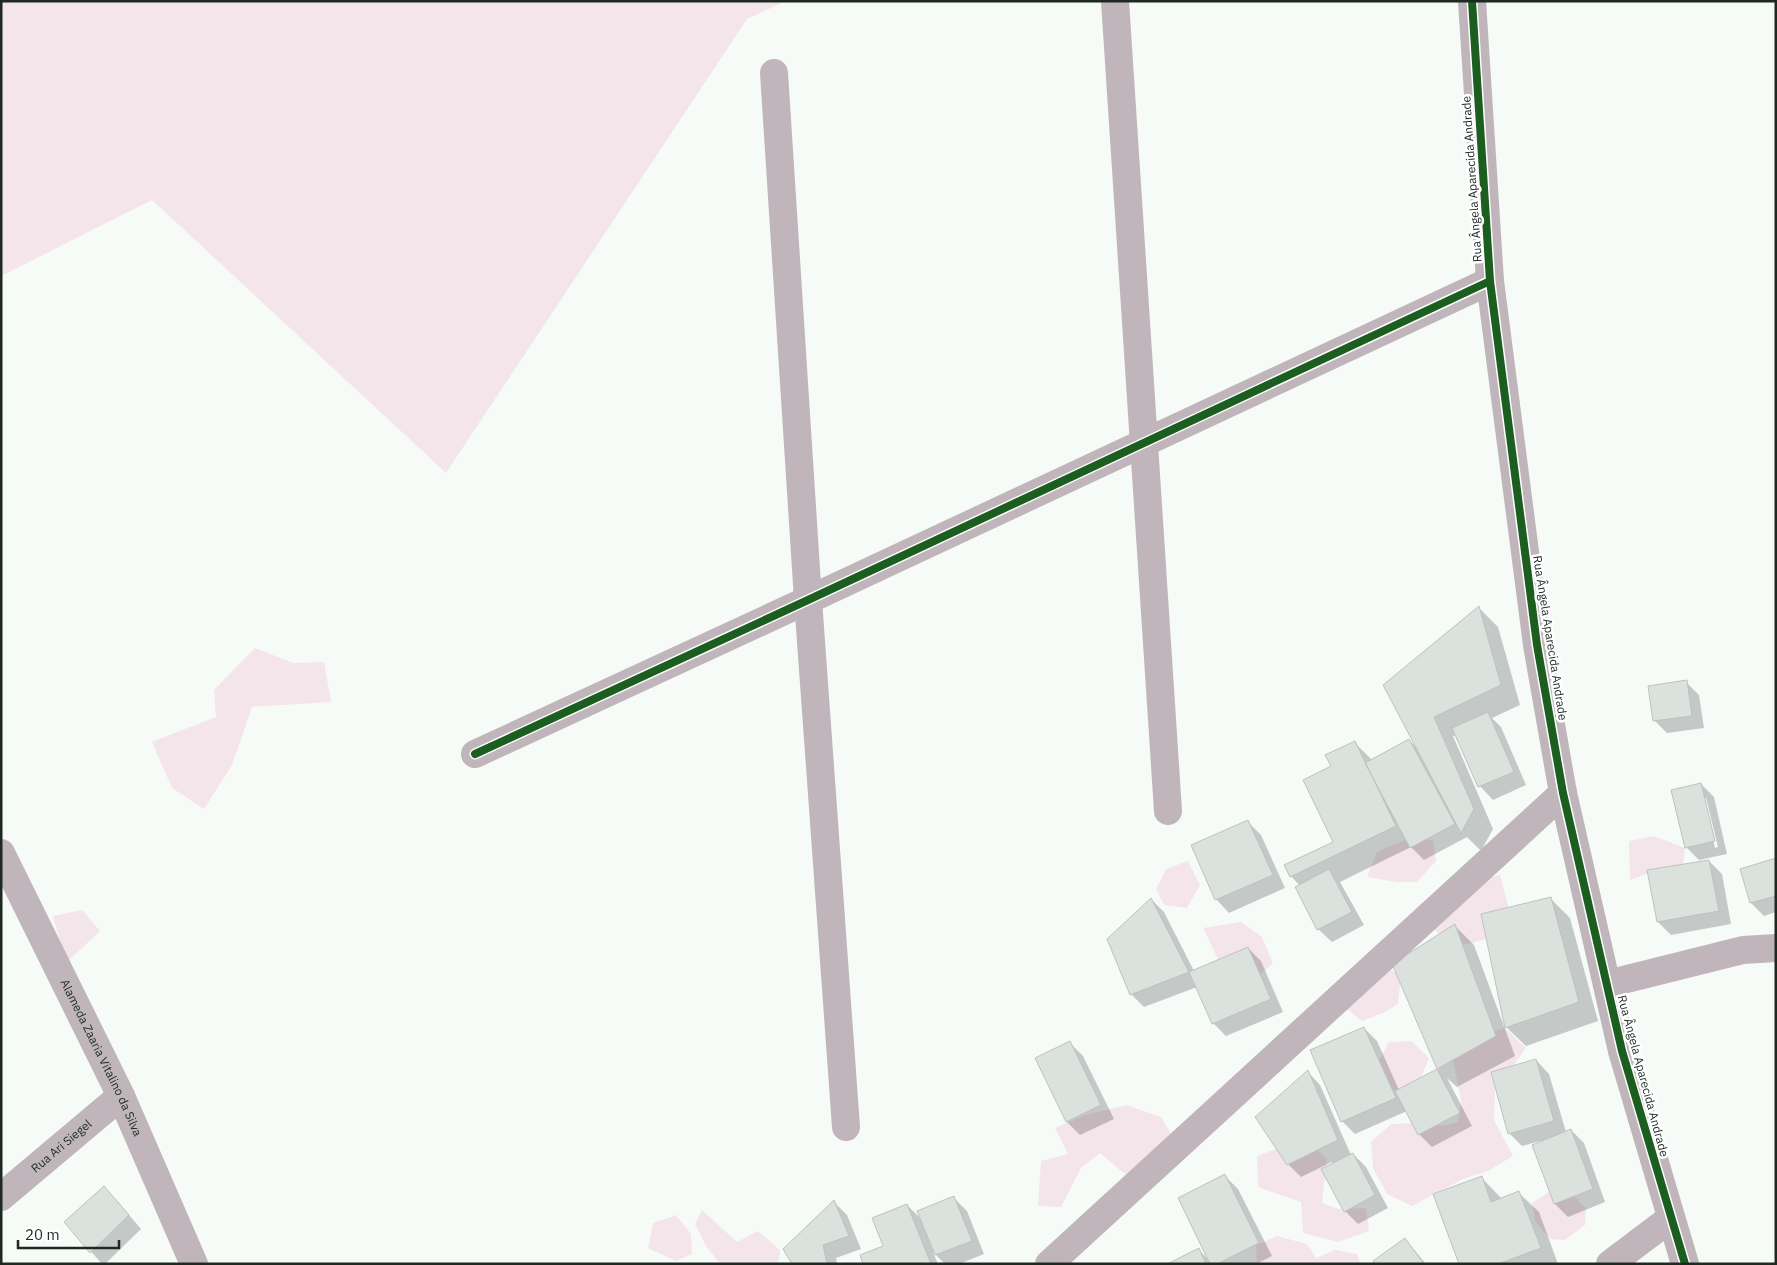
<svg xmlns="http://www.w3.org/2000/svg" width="1777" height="1265" font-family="'IBM Plex Sans',sans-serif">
	<rect width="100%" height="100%" fill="#f6fbf8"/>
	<!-- green -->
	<path fill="#f4e5eb" d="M1,1H786L747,19L446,473L152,200L1,276Z
		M255,648L293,663L324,662L331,702L252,707L232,765L204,809L172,788L152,742L216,717L214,690Z
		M1654,836L1685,848L1683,864L1662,868L1630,880L1629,841Z
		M1409,838L1433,840L1436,861L1417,882H1397L1367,877L1377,852Z
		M1188,861L1200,885L1187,908L1164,905L1156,889L1166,869Z
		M1500,875L1510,913L1490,938L1468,944L1447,945L1433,927L1474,881Z
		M82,910L100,931L66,963L53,916Z
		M1241,922L1262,937L1273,964L1256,978L1243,969L1218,959L1203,928Z
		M1383,965L1401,976L1398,1004L1383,1013L1362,1021L1347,1009Z
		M1505,1028L1526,1048L1495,1091L1494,1120L1513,1156L1488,1171L1463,1179L1412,1206L1387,1194L1373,1168L1371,1142L1391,1124L1417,1123L1441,1126L1458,1122L1461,1101L1451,1049L1477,1036Z
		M1412,1041L1429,1058L1419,1083L1395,1091L1377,1084L1372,1073L1389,1042Z
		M1126,1105L1161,1117L1178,1145L1150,1189L1121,1171L1100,1153L1081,1168L1061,1207L1038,1206L1041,1161L1068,1154L1055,1128L1085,1115Z
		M1312,1145L1327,1159L1322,1203L1339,1209L1366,1208L1369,1231L1338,1242L1303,1233L1301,1202L1258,1187L1257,1156L1284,1146Z
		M1549,1192H1571L1586,1209L1585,1225L1565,1240L1550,1239L1535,1221L1532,1203Z
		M702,1210L737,1242L758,1231L780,1250L778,1264H720L706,1246L695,1224Z
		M676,1215L691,1234L692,1254L676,1261L648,1248L653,1223Z
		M1277,1236L1307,1244L1316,1258L1335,1250L1357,1254L1361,1264H1257L1256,1245Z"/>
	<!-- shadow -->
	<path fill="#0003" fill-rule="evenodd" d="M1479,608L1498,627L1520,705L1492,718L1501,727L1526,785L1493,800L1480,786L1456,735L1453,736L1493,829L1481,851L1467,837L1424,860L1411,847L1340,882L1364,925L1332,942L1318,929L1300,886L1291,876L1335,842L1332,767L1354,742L1372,760L1409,740L1417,748Z
		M1686,682L1699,695L1704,728L1667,733L1654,720Z
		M1701,784L1714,797L1727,854L1699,860L1686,847ZM1703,798H1706L1718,847L1715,848Z
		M1248,822L1261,835L1285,888L1229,913L1216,899L1193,846Z
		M1776,860V912L1764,916L1751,903Z
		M1709,861L1722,874L1731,924L1671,935L1658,922Z
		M1550,898L1570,918L1598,1021L1526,1046L1505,1026Z
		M1151,899L1164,912L1194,971L1248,948L1261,961L1283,1012L1226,1036L1213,1023L1197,987L1144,1007L1131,994Z
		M1455,926L1474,945L1515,1056L1457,1087L1447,1078L1472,1126L1432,1147L1419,1134L1407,1111L1355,1134L1342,1121L1364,1028L1377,1041L1399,1090L1439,1069L1394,965Z
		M1070,1043L1083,1056L1114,1119L1080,1135L1067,1122L1036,1059Z
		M1536,1060L1549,1074L1566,1132L1571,1130L1584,1143L1605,1202L1568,1217L1555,1204L1540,1141L1522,1146L1509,1133Z
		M1308,1072L1320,1085L1351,1155L1353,1154L1366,1167L1388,1208L1358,1224L1345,1211L1332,1162L1301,1177L1288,1164Z
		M1225,1176L1238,1189L1272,1256L1256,1264H1170L1199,1250L1209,1260Z
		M1481,1177L1502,1199L1519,1193L1539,1212L1558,1264H1460Z
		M954,1198L967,1211L984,1254L959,1264H945L933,1252L938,1264H864L885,1247L907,1205L923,1221Z
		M117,1201L141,1229L105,1264H102L66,1223Z
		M834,1202L847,1215L861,1249L836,1258L837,1264H793Z
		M1405,1239L1426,1264H1376Z"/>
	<!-- building -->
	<path fill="#dbe2de" stroke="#bcc3bf" d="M1479,606L1501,685L1434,717L1474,809L1461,833L1383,685Z
		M1687,680L1692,716L1653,721L1648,686Z
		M1488,712L1514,772L1478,787L1452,728Z
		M1409,739L1455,824L1410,848L1365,763Z
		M1355,741L1396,826L1290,877L1284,865L1333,842L1303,780L1331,766L1325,755Z
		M1701,783L1715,841L1685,848L1671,790Z
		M1248,820L1273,875L1215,900L1191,845Z
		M1776,858V896L1750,903L1740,869Z
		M1709,860L1719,911L1657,922L1647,870Z
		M1329,869L1352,912L1317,930L1295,887Z
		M1551,897L1579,1002L1505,1028L1481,914Z
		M1151,898L1189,972L1130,995L1107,939Z
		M1455,924L1496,1036L1437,1069L1392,964Z
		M1248,947L1271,999L1212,1024L1189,972Z
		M1364,1027L1396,1098L1341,1122L1310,1050Z
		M1070,1041L1101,1105L1066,1122L1035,1058Z
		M1536,1059L1554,1121L1508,1134L1491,1072Z
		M1437,1069L1460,1113L1418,1135L1395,1091Z
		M1308,1070L1338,1140L1287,1165L1255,1117Z
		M1571,1129L1593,1189L1554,1204L1532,1145Z
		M1353,1153L1375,1195L1344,1212L1321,1169Z
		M1225,1174L1259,1243L1217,1264H1210L1178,1198Z
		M1482,1176L1491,1202L1519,1191L1541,1248L1498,1264H1459L1433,1194Z
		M104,1186L129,1215L90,1253L64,1222Z
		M954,1196L972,1241L935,1255L917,1211Z
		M834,1200L849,1236L823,1245L827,1264H792L783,1249Z
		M907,1204L931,1264H863L860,1255L883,1246L872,1218Z
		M1405,1238L1424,1264H1375L1373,1261Z
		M1199,1248L1206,1264H1167Z"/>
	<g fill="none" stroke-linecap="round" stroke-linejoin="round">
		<!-- minor -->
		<g stroke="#c0b5ba" stroke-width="28">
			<path d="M1115,1L1168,811"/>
			<path d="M774,73L808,600L846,1127"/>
			<path d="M475,754L808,600L1490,281"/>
			<path id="s1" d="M1,853L121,1096L194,1264"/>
			<path d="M1607,984L1743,950L1776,948"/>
			<path id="s2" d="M1,1197L121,1096"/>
			<path d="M1049,1264L1563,793"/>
			<path d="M1610,1264L1671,1218"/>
		</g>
		<!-- tertiary -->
		<path stroke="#c0b5ba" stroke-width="28" d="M1472,1L1490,281L1537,645L1563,793L1622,1051L1685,1264"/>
		<defs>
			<path id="cycleway" d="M1472,1L1490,281L1537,645L1563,793L1622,1051L1685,1264
				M475,754L808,600L1490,281"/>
		</defs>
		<!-- cycleway casing -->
		<use href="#cycleway" stroke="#fff" stroke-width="11"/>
		<!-- cycleway -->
		<use href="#cycleway" stroke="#1b5e20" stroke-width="8"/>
	</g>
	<g text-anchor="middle" stroke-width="5" stroke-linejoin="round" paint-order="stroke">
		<!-- street labels -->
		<g font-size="12" fill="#1e2922" stroke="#fff">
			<text transform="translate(1472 179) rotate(-94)" y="4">Rua Ângela Aparecida Andrade</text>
			<text transform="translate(1550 638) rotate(81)" y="4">Rua Ângela Aparecida Andrade</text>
			<text dy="4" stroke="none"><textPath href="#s1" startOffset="228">Alameda Zaaria Vitalino da Silva</textPath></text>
			<text transform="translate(1643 1076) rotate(75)" y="4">Rua Ângela Aparecida Andrade</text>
			<text dy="4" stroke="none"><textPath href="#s2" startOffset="79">Rua Ari Siegel</textPath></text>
		</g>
	</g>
	<!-- border -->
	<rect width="1777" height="1265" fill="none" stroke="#1e2922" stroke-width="5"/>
	<!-- scale -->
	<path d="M18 1240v8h101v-8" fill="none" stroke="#1e2922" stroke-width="2.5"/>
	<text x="25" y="1240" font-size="15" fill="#1e2922" stroke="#ffffff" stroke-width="4" paint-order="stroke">20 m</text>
</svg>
